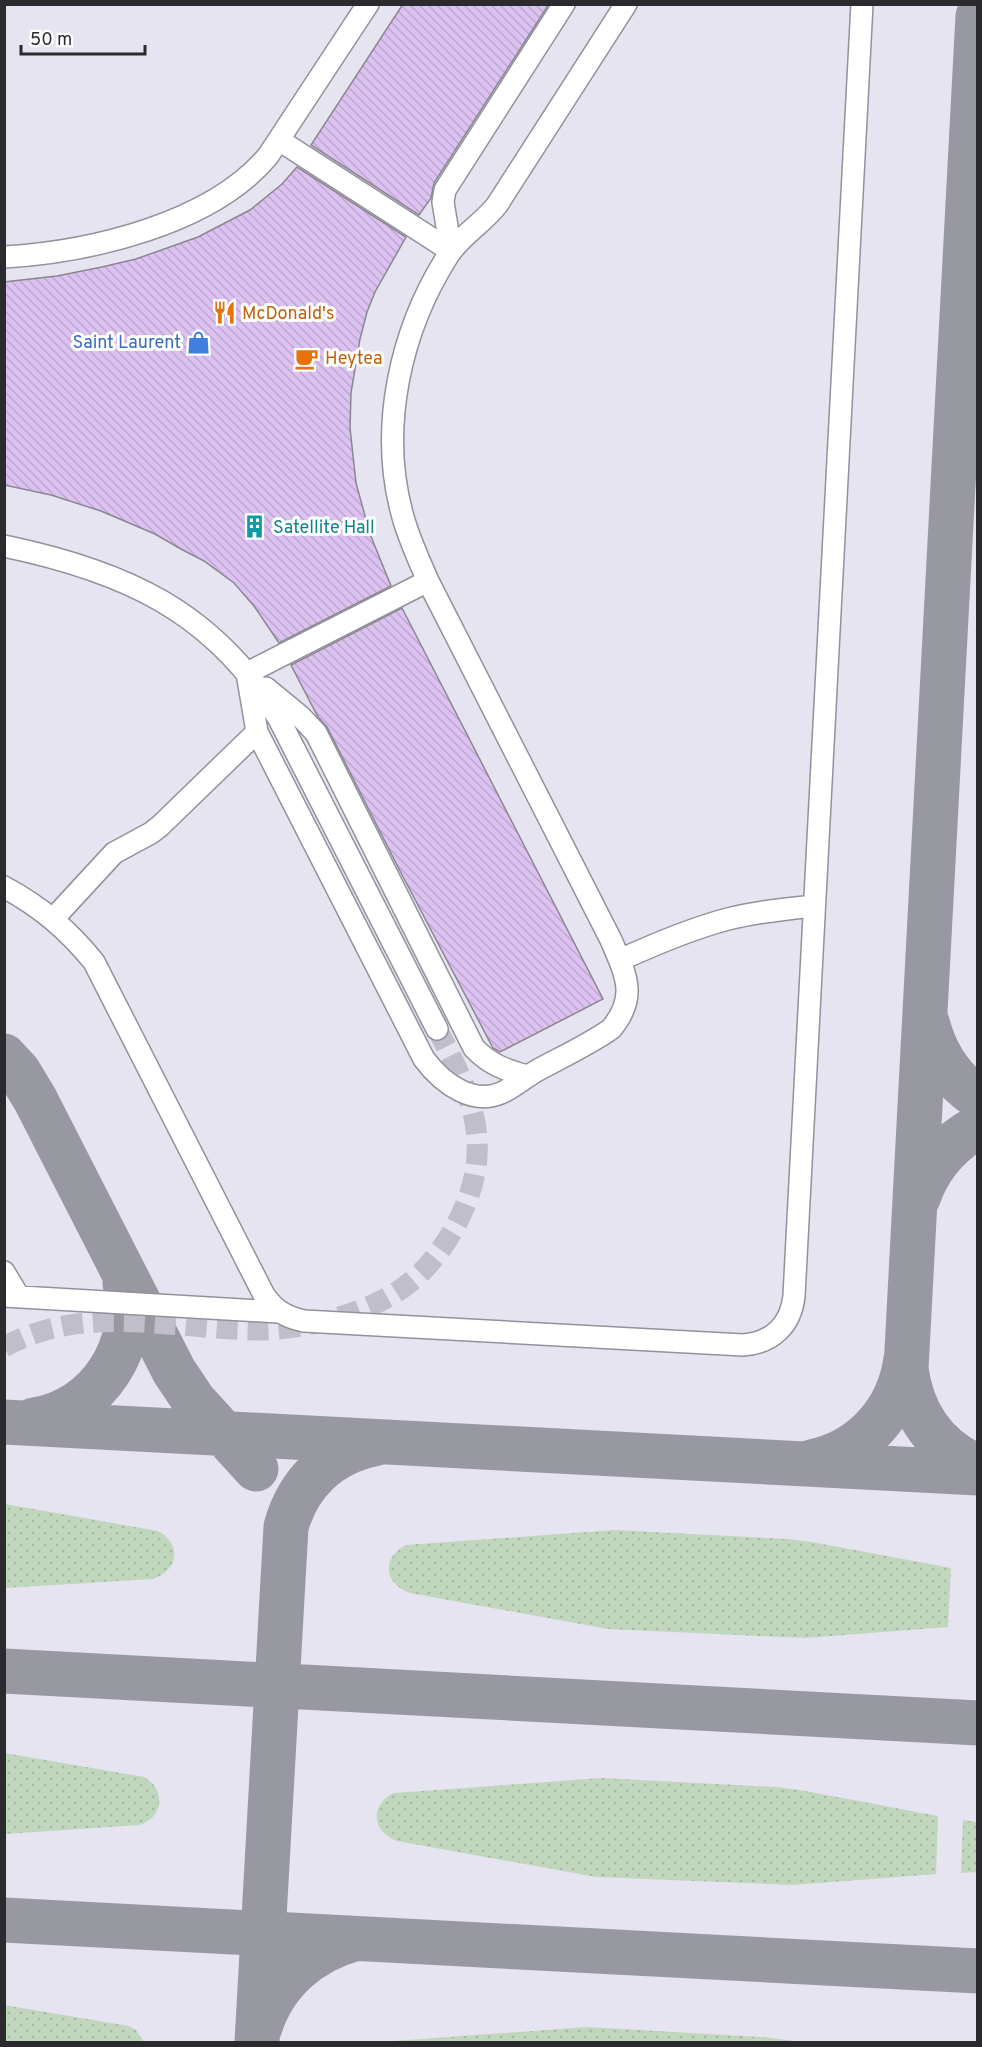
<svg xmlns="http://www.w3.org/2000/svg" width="982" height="2047" font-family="Overpass,sans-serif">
	<defs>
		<pattern id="grass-dots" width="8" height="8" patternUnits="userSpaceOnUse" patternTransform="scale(1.5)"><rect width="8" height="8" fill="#c1d7bd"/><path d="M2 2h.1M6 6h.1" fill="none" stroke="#a6b9a3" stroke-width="1.8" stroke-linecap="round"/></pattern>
		<pattern id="building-back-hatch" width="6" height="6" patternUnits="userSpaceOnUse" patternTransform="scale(1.5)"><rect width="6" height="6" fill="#dcc2f1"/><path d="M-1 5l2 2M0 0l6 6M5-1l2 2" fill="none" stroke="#bda7cf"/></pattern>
	</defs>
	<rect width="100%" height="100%" fill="#e5e4f0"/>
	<!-- grass -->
	<path fill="url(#grass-dots)" d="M5,1504L158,1531C182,1544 179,1570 153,1579L5,1588Z
		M615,1530L788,1539L812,1542L951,1568L948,1627L805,1638L608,1629L410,1593C384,1584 381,1558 406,1545Z
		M5,1753L144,1777C166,1789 164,1818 139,1825L5,1834Z
		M602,1778L776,1787L800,1790L938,1816L936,1874L793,1885L596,1877L397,1841C372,1832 369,1805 394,1793Z
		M963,1820L977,1822V1872L961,1873Z
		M4,2005L129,2026L136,2030L144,2042H5Z
		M588,2027L761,2037L803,2042H380Z"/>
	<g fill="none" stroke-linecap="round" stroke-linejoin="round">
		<!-- taxiway -->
		<path stroke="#9898a0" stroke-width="45" d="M978,16L906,1369C912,1414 936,1449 978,1467
			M927,1022C935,1053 950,1079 978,1097
			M4,1056L18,1071L35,1099L174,1371L194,1401L256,1469
			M918,1198C929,1166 948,1143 978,1127
			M34,1420C98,1411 140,1345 125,1283
			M4,1422L978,1473
			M811,1462C863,1452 899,1411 906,1359
			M4,1671L978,1723
			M4,1920L978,1971
			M260,2027C274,1982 310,1951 354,1939
			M257,2042L286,1527C298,1483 329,1453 374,1444"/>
	</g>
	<!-- building -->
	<path fill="url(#building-back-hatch)" stroke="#8b8690" stroke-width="1.5" d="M403,4H549L434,183L431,198L419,215L311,145Z
		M297,167L406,237L375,292L367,312L360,339L351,393L350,428L356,483L370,534L391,586L279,643L254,606L234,583L204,561L181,549L155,534L101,511L51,495L4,485V282L57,276L102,267L136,259L198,237L250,210L282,184Z
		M402,608L603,999L500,1052L493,1048L399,869L327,727L318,717L291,665Z"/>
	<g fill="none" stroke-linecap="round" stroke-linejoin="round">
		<!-- minor-tunnel -->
		<path stroke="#c0bfc9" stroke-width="21" stroke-dasharray="21 10" stroke-linecap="butt" d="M4,1347C84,1303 172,1329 258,1330C303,1330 367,1314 404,1287C426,1271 443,1249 456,1225C496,1149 474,1099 437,1029"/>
		<defs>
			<path id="minor" d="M279,140L451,251
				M451,251L443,202L445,190L564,4
				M4,257C90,252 211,224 268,156L368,4
				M4,546C124,571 214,611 279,719L437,1029
				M247,673L257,732L424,1059C442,1083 475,1109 507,1090C518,1084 527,1076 538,1070C562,1057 588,1045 611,1029C638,997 626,975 611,940L428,581C419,560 409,539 403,517C378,429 400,330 449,254C462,235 483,223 497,205L626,4
				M247,673L428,581
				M266,688L300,716L316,733L474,1048C489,1064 505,1070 527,1076
				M4,887C41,907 68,930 94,962L264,1295C275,1311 286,1317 304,1321L743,1345C772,1343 791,1325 794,1296L862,4
				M54,918L114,853L151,833L160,826L257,732
				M620,960C655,944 690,929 728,919C756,912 785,909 814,906
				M4,1272L19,1297
				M4,1296L278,1312"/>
		</defs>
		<!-- minor casing -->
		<use href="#minor" stroke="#92919c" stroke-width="24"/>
		<!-- minor -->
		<use href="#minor" stroke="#fff" stroke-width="21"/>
	</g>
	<!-- icons -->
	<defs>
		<symbol id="restaurant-bare" viewBox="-9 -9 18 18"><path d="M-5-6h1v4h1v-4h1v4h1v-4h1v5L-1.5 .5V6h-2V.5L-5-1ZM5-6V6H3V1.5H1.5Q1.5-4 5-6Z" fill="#e8710a" stroke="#fff" stroke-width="2.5" paint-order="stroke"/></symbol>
		<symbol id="shop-bare" viewBox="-9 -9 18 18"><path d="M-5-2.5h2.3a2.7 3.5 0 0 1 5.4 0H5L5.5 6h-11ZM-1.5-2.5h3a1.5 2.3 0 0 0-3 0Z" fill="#3f7fe0" stroke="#fff" stroke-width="2.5" paint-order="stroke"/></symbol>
		<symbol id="cafe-bare" viewBox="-9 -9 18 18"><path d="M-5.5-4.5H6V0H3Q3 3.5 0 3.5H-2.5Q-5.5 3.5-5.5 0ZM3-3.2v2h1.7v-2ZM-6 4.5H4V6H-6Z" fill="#e8710a" stroke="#fff" stroke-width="2.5" paint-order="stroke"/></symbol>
		<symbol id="building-bare" viewBox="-9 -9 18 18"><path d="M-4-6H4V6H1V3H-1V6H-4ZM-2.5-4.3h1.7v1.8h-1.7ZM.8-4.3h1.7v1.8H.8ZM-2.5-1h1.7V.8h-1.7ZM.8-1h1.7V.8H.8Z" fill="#0f9aa8" stroke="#fff" stroke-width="2.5" paint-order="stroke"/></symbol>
	</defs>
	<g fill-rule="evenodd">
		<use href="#restaurant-bare" x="208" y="296" width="33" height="33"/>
		<use href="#shop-bare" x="182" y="326" width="33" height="33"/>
		<use href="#cafe-bare" x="290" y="342" width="33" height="33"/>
		<use href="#building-bare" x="238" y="510" width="33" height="33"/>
	</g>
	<g text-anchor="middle" stroke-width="6" stroke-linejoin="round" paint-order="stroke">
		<!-- food labels -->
		<g font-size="18" fill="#c56008" stroke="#fff" text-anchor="start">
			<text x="242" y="319">McDonald's</text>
			<text x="325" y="364">Heytea</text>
		</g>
		<!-- shop labels -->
		<g font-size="18" fill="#366cbe" stroke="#fff" text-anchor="end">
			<text x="181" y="348">Saint Laurent</text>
		</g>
		<!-- culture labels -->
		<g font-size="18" fill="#0d838f" stroke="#fff" text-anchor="start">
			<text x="273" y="533">Satellite Hall</text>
		</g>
	</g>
	<!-- border -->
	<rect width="982" height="2047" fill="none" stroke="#2b2a2f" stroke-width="12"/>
	<!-- scale -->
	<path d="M21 45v9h124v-9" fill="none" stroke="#2b2a2f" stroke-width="3"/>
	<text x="30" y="45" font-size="18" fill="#2b2a2f" stroke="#ffffff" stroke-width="4.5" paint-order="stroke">50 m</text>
</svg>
